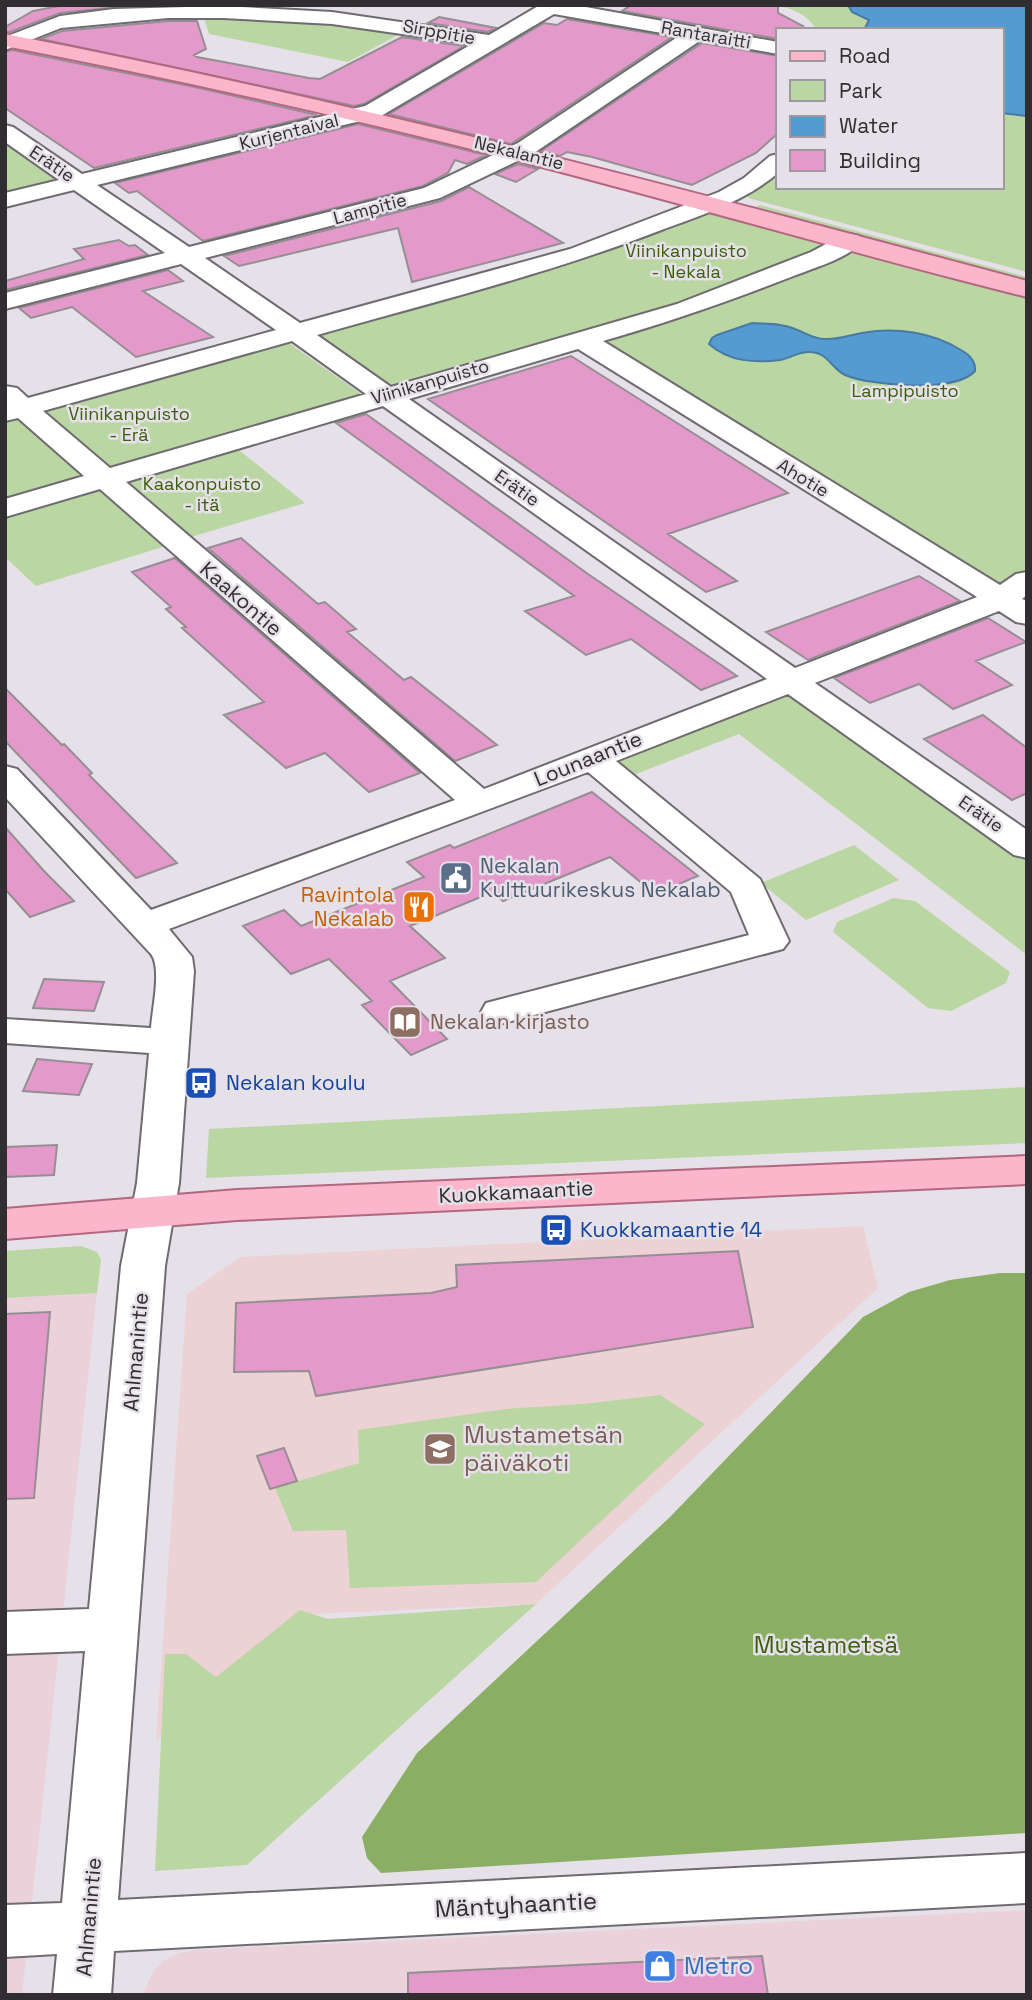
<svg xmlns="http://www.w3.org/2000/svg" width="1032" height="2000" font-family="'Space Grotesk',sans-serif">
	<rect width="100%" height="100%" fill="#e6e1e8"/>
	<!-- industrial -->
	<path fill="#ebd2da" d="M97,1293L22,1995H5V1298Z
		M1027,1910V1995H143L152,1973L163,1961L179,1953L196,1950Z"/>
	<!-- education -->
	<path fill="#edd2d5" d="M863,1226L878,1288L536,1604L311,1614L156,1741L187,1294L240,1257Z"/>
	<!-- green -->
	<path fill="#bad6a2" d="M774,5H848L857,15L869,21L864,30H817C807,14 792,8 774,5Z
		M201,8L407,30L348,62L209,34Z
		M1002,113L1027,116V272L748,198V191L778,168V187H1002Z
		M5,139L57,176V181L5,197Z
		M760,205L1027,277V282L753,208Z
		M710,211L832,244L702,297L390,389L308,332Z
		M848,251L1027,298V570L1005,585L989,584L602,341Z
		M286,341L364,396L106,471L34,410Z
		M18,415L90,477L5,501V418Z
		M234,446L305,503L181,540L113,480Z
		M95,485L166,546L36,586L5,557V512Z
		M786,691L1027,858V955L739,734L631,776L592,765Z
		M854,845L899,880L806,920L761,883Z
		M894,898L915,901L1010,972L1006,983L951,1011L928,1008L833,932L837,922Z
		M1027,1087V1143L206,1178L209,1129Z
		M81,1246L97,1252L101,1260L97,1293L5,1298V1251Z
		M660,1395L705,1424L536,1582L350,1588L346,1530L293,1531L275,1488L359,1463L358,1430L506,1409L583,1404Z
		M536,1604L247,1865L155,1871L165,1654H186L216,1677L300,1610L328,1619Z"/>
	<!-- forest -->
	<path fill="#89ae64" d="M1000,1273H1027V1833L381,1873L367,1858L362,1837L417,1753L670,1517L863,1317L909,1292L950,1280Z"/>
	<!-- water -->
	<path fill="#549bd2" stroke="#497aa2" stroke-width="2" d="M848,5H1027V116L1002,113V30H864L869,20L852,12Z
		M752,323C766,324 782,323 795,329C806,333 813,339 825,339C838,340 850,335 862,333C896,327 932,332 961,350C970,355 976,361 975,371C956,393 871,386 845,375C831,368 828,353 811,352C799,351 791,358 780,360C755,363 729,362 709,344L712,338L717,335Z"/>
	<!-- building -->
	<path fill="#e499cb" stroke="#958e92" stroke-width="2" d="M64,5H128V6L60,13L10,32H5V27L33,11Z
		M631,5H778V13L803,26L797,30H778V39L622,11Z
		M439,17L496,28L488,32L428,23Z
		M567,19L672,37L511,144L389,114L544,23L557,25Z
		M168,21H197L206,49L194,55L197,57L309,78L320,79L402,37L464,46L364,104L354,106L41,39L62,31Z
		M702,43L778,56V133L756,153L692,185L592,157L567,152L560,156L541,151Z
		M12,50L195,87L317,115L94,168L5,108V52Z
		M358,124L486,155L467,164L455,160L448,173L423,186L203,241L137,191L129,193L115,183Z
		M518,164L538,169L516,182L495,174Z
		M469,187L563,243L412,282L398,228L239,266L224,256L441,201Z
		M119,240L129,246L135,245L148,255L5,290V281L84,259L74,249Z
		M168,270L183,281L143,291L213,337L136,357L72,307L31,318L19,308Z
		M571,356L788,493L668,534L737,581L706,592L428,399Z
		M366,414L588,574L737,676L701,690L631,639L586,655L525,611L574,596L336,423Z
		M241,538L318,604L325,602L356,629L347,632L404,680L411,677L497,745L455,761L208,548Z
		M175,558L420,773L369,792L325,753L286,768L224,715L264,702L182,628L186,627L166,609L171,607L132,572Z
		M919,576L960,601L808,660L766,632Z
		M988,618L1026,642L976,661L1012,685L953,709L919,684L870,703L834,678Z
		M5,688L62,745L64,744L92,773L89,775L177,863L136,878L5,741Z
		M983,715L1027,748V793L1012,800L924,739Z
		M592,792L698,876L655,894L610,857L503,901L493,892L410,926L445,958L390,981L447,1039L411,1055L362,1005L372,1001L329,959L291,974L243,926L284,910L301,926L424,877L407,862L450,845L454,848Z
		M5,827L44,871L74,901L30,917L5,889Z
		M44,979L104,982L94,1011L33,1008Z
		M37,1059L92,1064L79,1095L23,1091Z
		M57,1145L54,1175L5,1177V1147Z
		M738,1251L753,1327L316,1396L309,1371L234,1372L236,1303L431,1293L457,1287L456,1265Z
		M50,1312L34,1498L5,1499V1314Z
		M284,1448L297,1481L270,1489L257,1456Z
		M762,1956L768,1995H408V1973Z"/>
	<g fill="none" stroke-linecap="round" stroke-linejoin="round">
		<defs>
			<path id="minor" d="M540,5H575L778,42V54L701,40L534,153L440,198L205,258L300,323L570,249L719,192L744,178L770,156L778,154V173C745,201 705,214 664,229C551,273 434,302 317,335L391,387L677,304L811,252L841,236L850,234L859,236L862,241C851,258 810,269 791,277C729,301 667,323 603,341L1000,585L1016,574L1027,572V595L1022,599L1027,601V624L1016,622L999,611L815,683L1027,830V858L1014,855L788,694L616,761L760,879L789,941L783,949L500,1024L486,1021L481,1012L486,1003L749,935L731,892L588,772L169,929L192,957L194,971L179,1183L165,1266L118,1900L1027,1853V1903L114,1951L111,1995H53L57,1954L5,1957V1905L62,1903L85,1651L5,1654V1612L89,1609L121,1266L137,1183L149,1053L5,1043V1019L151,1028C152,1010 162,968 151,954L5,797V766L17,769L151,910L455,800L100,489L5,517V499L84,476L18,418L5,421V386L17,388L28,398L276,330L181,264L5,309V293L165,253L74,190L5,207V193L59,180L5,142V125L13,127L82,174L365,106L472,44L332,24L223,18H168L61,28L5,50V37L60,16L114,9L223,6L332,12L489,35ZM554,14L679,36L518,143L424,188L189,247L97,185L381,116ZM292,341L366,394L110,468L43,411ZM578,349L977,597L795,668L409,399ZM383,406L767,679L484,789L126,482Z"/>
			<path id="major" d="M5,34C350,100 688,190 1027,281V297C854,254 683,203 511,159C343,116 175,79 5,46Z
				M1027,1156V1184L237,1220L5,1239V1209L237,1190Z"/>
		</defs>
		<!-- minor casing -->
		<use href="#minor" stroke="#6f6b71" stroke-width="4"/>
		<!-- major casing -->
		<use href="#major" stroke="#b26780" stroke-width="4"/>
		<!-- minor -->
		<use href="#minor" fill="#fff" fill-rule="evenodd"/>
		<!-- major -->
		<use href="#major" fill="#fbb6cc" fill-rule="evenodd"/>
	</g>
	<!-- icons -->
	<defs>
		<symbol id="civic-square" viewBox="-11 -11 22 22"><rect x="-9" y="-9" width="18" height="18" rx="4" fill="#5c6f8a" stroke="#e6e1e8"/><path d="M-.6-6.5H3V-4.5H.6V-3L4-1V1h2V6H-6V1h2V-1L-.6-3ZM-1.2 2.5V6h2.4V2.5Z" fill="#fff"/></symbol>
		<symbol id="restaurant-square" viewBox="-11 -11 22 22"><rect x="-9" y="-9" width="18" height="18" rx="4" fill="#e8710a" stroke="#e6e1e8"/><path d="M-5-6h1v4h1v-4h1v4h1v-4h1v5L-1.5 .5V6h-2V.5L-5-1ZM5-6V6H3V1.5H1.5Q1.5-4 5-6Z" fill="#fff"/></symbol>
		<symbol id="library-square" viewBox="-11 -11 22 22"><rect x="-9" y="-9" width="18" height="18" rx="4" fill="#8d6e63" stroke="#e6e1e8"/><path d="M-6-4Q-3-5.5-.7-3.5V5Q-3 3-6 4ZM6-4Q3-5.5 .7-3.5V5Q3 3 6 4Z" fill="#fff"/></symbol>
		<symbol id="bus-square" viewBox="-11 -11 22 22"><rect x="-9" y="-9" width="18" height="18" rx="4" fill="#1a4fb4" stroke="#e6e1e8"/><path d="M-5-6H5V4H4V6H2V4H-2V6H-4V4H-5ZM-3.5-4V0h7V-4ZM-3.5 1.2v1.5H-2V1.2ZM2 1.2v1.5H3.5V1.2Z" fill="#fff"/></symbol>
		<symbol id="school-square" viewBox="-11 -11 22 22"><rect x="-9" y="-9" width="18" height="18" rx="4" fill="#8d6e63" stroke="#e6e1e8"/><path d="M0-5L7-2L0 1L-7-2ZM-4 1L0 2.5L4 1V4Q0 6-4 4Z" fill="#fff"/></symbol>
		<symbol id="shop-square" viewBox="-11 -11 22 22"><rect x="-9" y="-9" width="18" height="18" rx="4" fill="#3f7fe0" stroke="#e6e1e8"/><path d="M-5-2.5h2.3a2.7 3.5 0 0 1 5.4 0H5L5.5 6h-11ZM-1.5-2.5h3a1.5 2.3 0 0 0-3 0Z" fill="#fff"/></symbol>
	</defs>
	<g fill-rule="evenodd">
		<use href="#civic-square" x="437" y="859" width="38" height="38"/>
		<use href="#restaurant-square" x="400" y="888" width="38" height="38"/>
		<use href="#library-square" x="386" y="1003" width="38" height="38"/>
		<use href="#bus-square" x="182" y="1064" width="38" height="38"/>
		<use href="#bus-square" x="537" y="1211" width="38" height="38"/>
		<use href="#school-square" x="421" y="1430" width="38" height="38"/>
		<use href="#shop-square" x="641" y="1947" width="38" height="38"/>
	</g>
	<g text-anchor="middle" stroke-width="5" stroke-linejoin="round" paint-order="stroke">
		<!-- far-street labels -->
		<g font-size="18" fill="#302e31" stroke="#e6e1e8">
			<text transform="translate(439 32) rotate(10)" y="6">Sirppitie</text>
			<text transform="translate(706 35) rotate(10)" y="6">Rantaraitti</text>
			<text transform="translate(289 132) rotate(-14)" y="6">Kurjentaival</text>
			<text transform="translate(519 153) rotate(14)" y="6">Nekalantie</text>
			<text transform="translate(52 164) rotate(34)" y="6">Erätie</text>
			<text transform="translate(370 209) rotate(-15)" y="6">Lampitie</text>
			<text transform="translate(430 382) rotate(-16)" y="6">Viinikanpuisto</text>
			<text transform="translate(803 478) rotate(31)" y="6">Ahotie</text>
			<text transform="translate(517 488) rotate(35)" y="6">Erätie</text>
			<text transform="translate(981 814) rotate(35)" y="6">Erätie</text>
		</g>
		<!-- far-park labels -->
		<g font-size="18" fill="#3b5d0d" stroke="#e6e1e8">
			<text x="686" y="257">Viinikanpuisto<tspan x="686" dy="21">- Nekala</tspan></text>
			<text x="905" y="397">Lampipuisto</text>
			<text x="129" y="420">Viinikanpuisto<tspan x="129" dy="21">- Erä</tspan></text>
			<text x="202" y="490">Kaakonpuisto<tspan x="202" dy="21">- itä</tspan></text>
		</g>
		<!-- street labels -->
		<g font-size="21" fill="#302e31" stroke="#e6e1e8">
			<text transform="translate(241 599) rotate(41)" y="7">Kaakontie</text>
			<text transform="translate(588 759) rotate(-22)" y="7">Lounaantie</text>
			<text transform="translate(516 1192) rotate(-3)" y="7">Kuokkamaantie</text>
			<text transform="translate(136 1352) rotate(-85)" y="7">Ahlmanintie</text>
			<text transform="translate(89 1917) rotate(-85)" y="7">Ahlmanintie</text>
		</g>
		<!-- service labels -->
		<g font-size="21" fill="#4e5e75" stroke="#e6e1e8" text-anchor="start">
			<text x="480" y="873">Nekalan<tspan x="480" dy="24">Kulttuurikeskus Nekalab</tspan></text>
		</g>
		<!-- food labels -->
		<g font-size="21" fill="#c56008" stroke="#e6e1e8" text-anchor="end">
			<text x="394" y="902">Ravintola<tspan x="394" dy="24">Nekalab</tspan></text>
		</g>
		<!-- education labels -->
		<g font-size="21" fill="#785e54" stroke="#e6e1e8" text-anchor="start">
			<text x="430" y="1029">Nekalan kirjasto</text>
		</g>
		<!-- transit labels -->
		<g font-size="21" fill="#164399" stroke="#e6e1e8" text-anchor="start">
			<text x="226" y="1090">Nekalan koulu</text>
			<text x="580" y="1237">Kuokkamaantie 14</text>
		</g>
		<!-- near-education labels -->
		<g font-size="24" fill="#785e54" stroke="#e6e1e8" text-anchor="start">
			<text x="464" y="1443">Mustametsän<tspan x="464" dy="28">päiväkoti</tspan></text>
		</g>
		<!-- near-park labels -->
		<g font-size="24" fill="#3b5d0d" stroke="#e6e1e8">
			<text x="826" y="1653">Mustametsä</text>
		</g>
		<!-- near-street labels -->
		<g font-size="24" fill="#302e31" stroke="#e6e1e8">
			<text transform="translate(516 1905) rotate(-3)" y="8">Mäntyhaantie</text>
		</g>
		<!-- near-shop labels -->
		<g font-size="24" fill="#366cbe" stroke="#e6e1e8" text-anchor="start">
			<text x="684" y="1974">Metro</text>
		</g>
	</g>
	<!-- border -->
	<rect width="1032" height="2000" fill="none" stroke="#302e31" stroke-width="14"/>
	<!-- legend -->
	<rect x="776" y="28" width="228" height="161" fill="#e6e1e8" stroke="#9d999f" stroke-width="2"/>
	<rect x="790" y="51" width="35" height="10" fill="#fbb6cc" stroke="#9d999f" stroke-width="2"/>
	<text x="839" y="63" font-size="21" fill="#302e31">Road</text>
	<rect x="790" y="80" width="35" height="21" fill="#bad6a2" stroke="#9d999f" stroke-width="2"/>
	<text x="839" y="98" font-size="21" fill="#302e31">Park</text>
	<rect x="790" y="116" width="35" height="21" fill="#549bd2" stroke="#9d999f" stroke-width="2"/>
	<text x="839" y="133" font-size="21" fill="#302e31">Water</text>
	<rect x="790" y="150" width="35" height="21" fill="#e499cb" stroke="#9d999f" stroke-width="2"/>
	<text x="839" y="168" font-size="21" fill="#302e31">Building</text>
</svg>
